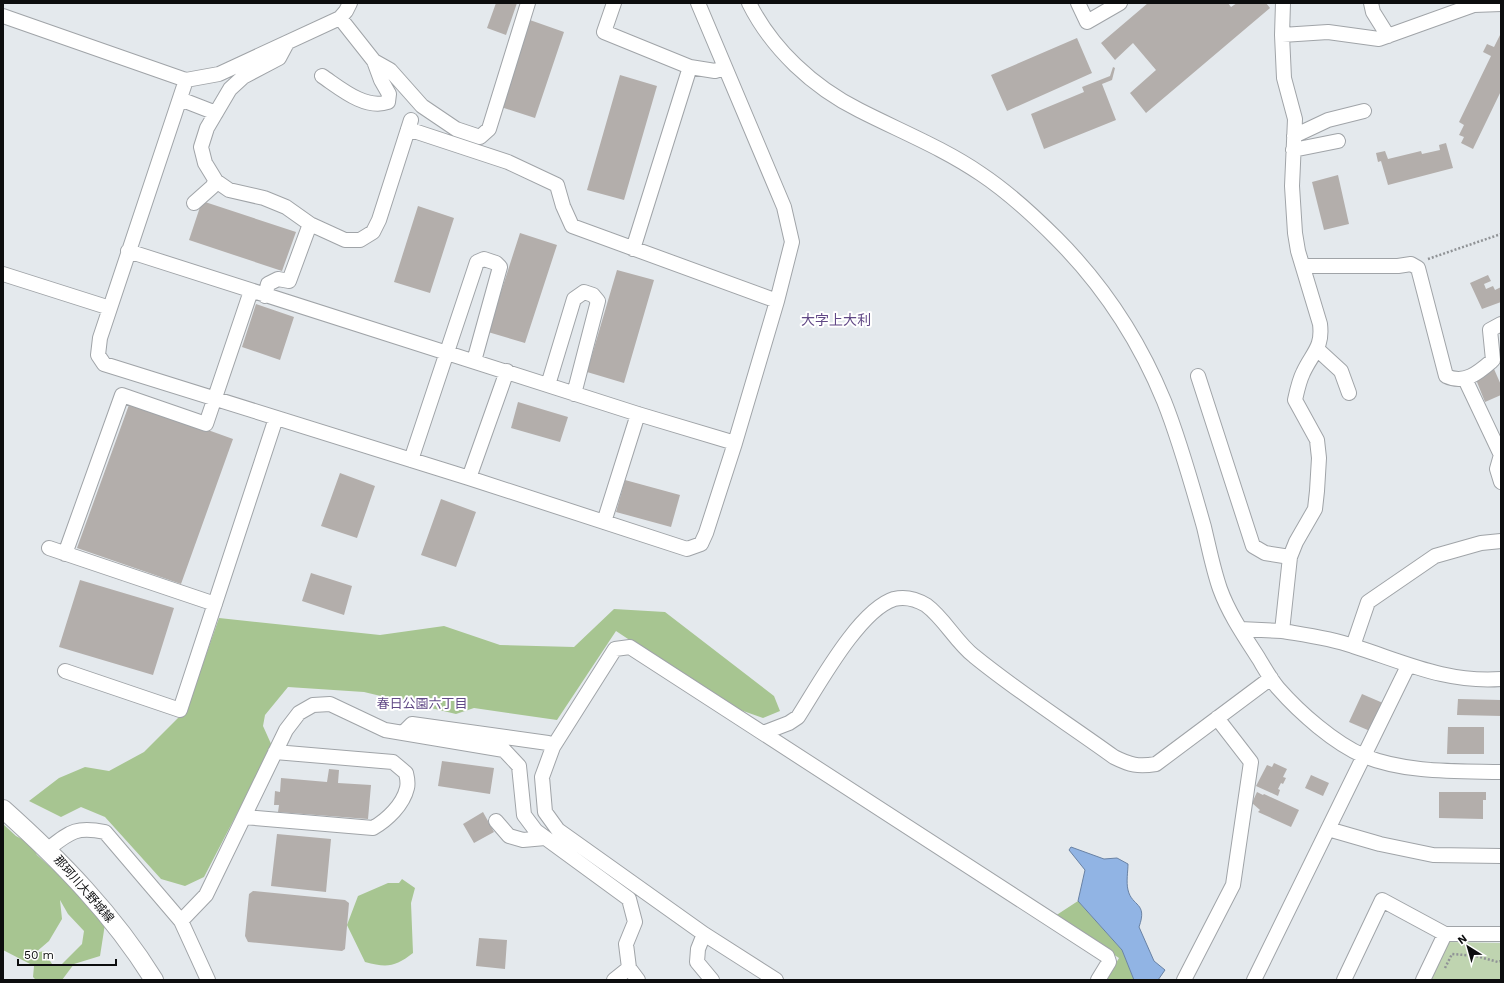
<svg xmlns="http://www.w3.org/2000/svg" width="1504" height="983" font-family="'Work Sans','Noto Sans JP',sans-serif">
	<rect width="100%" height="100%" fill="#e4e9ed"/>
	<!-- green -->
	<path fill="#bfd4b0" d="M1448,942L1501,943V980H1429Z"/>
	<!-- forest -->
	<path fill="#a7c591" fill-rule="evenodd" d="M614,609L665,612L774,696L780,711L763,718L729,706L616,631L557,720L474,708L456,714L364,692L288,687L265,715L263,726L272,746L204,877L185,886L161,879L105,817L81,807L61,817L29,801L59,778L85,767L109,771L144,752L187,709L219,618L380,635L444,626L500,645L574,647Z
		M3,824L16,836L31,844L37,855L66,881L105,924L100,956L74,964L62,980H36L33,977L34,966L3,950ZM60,900L68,914L84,931L82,944L60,966L52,964L44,951L35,953L49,941L62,919Z
		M402,879L415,888L411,903L413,953C395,967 387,968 365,962L347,925L358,896L388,883H399Z
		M1078,901L1122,950L1134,980H1106L1119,958L1055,916Z"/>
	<!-- water -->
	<path fill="#91b4e4" stroke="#6982a4" d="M1071,847L1104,859L1117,858L1128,864C1128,871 1126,882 1128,890C1132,907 1148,902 1139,927L1154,961L1165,970L1158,980H1134L1122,950L1078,901L1085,870L1069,850Z"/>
	<!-- building -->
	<path fill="#b3aeab" d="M496,3H517L506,35L487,28Z
		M1148,3H1228L1231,7L1237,3H1266L1270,8L1146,113L1130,93L1156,70L1133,43L1115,60L1101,43Z
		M527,19L564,32L535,118L498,106Z
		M1501,33V91L1473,149L1461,143L1464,137L1459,135L1464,125L1459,122L1491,56L1483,52L1487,44L1494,47Z
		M1077,38L1092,73L1007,111L991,75Z
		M1113,67L1115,68L1112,80L1102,84L1116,120L1044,149L1031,114L1084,92L1082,87L1110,76Z
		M620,75L657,86L624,200L587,190Z
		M1446,143L1453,168L1388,185L1381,161L1378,162L1376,153L1385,151L1388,159L1421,151L1422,154L1440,150L1439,145Z
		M1338,175L1349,224L1324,230L1312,182Z
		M202,201L296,232L282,271L189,240Z
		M418,206L454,218L430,293L394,282Z
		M520,233L557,245L525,343L488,332Z
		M617,270L654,280L624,383L587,372Z
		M1488,275L1491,281L1484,284L1486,289L1493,286L1495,290L1501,287V302L1482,309L1470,283Z
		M256,304L294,317L280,360L242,347Z
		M1494,369L1501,385V395L1485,402L1475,377Z
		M130,402L233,439L181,584L77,548Z
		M518,402L568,417L560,442L511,428Z
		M340,473L375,486L357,538L321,526Z
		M625,480L680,495L671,527L616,512Z
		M441,499L476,512L456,567L421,555Z
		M311,573L352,586L344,615L302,601Z
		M80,580L174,608L153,675L59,647Z
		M1362,694L1383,703L1370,731L1349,722Z
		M1458,699L1501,700V716L1457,715Z
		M1448,727H1484V754H1447Z
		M442,761L494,768L490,794L438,786Z
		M1274,763L1287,769L1283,777L1286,778L1283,784L1281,783L1278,789L1280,790L1278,796L1256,786L1267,765L1272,767Z
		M329,769L339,770L338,783L371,785L368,819L278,812L279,805H274L275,791L280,792L281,778L327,782Z
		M1311,775L1329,783L1323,796L1305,788Z
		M1257,792L1263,795L1264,794L1299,810L1291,827L1258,812L1260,810L1252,803Z
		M1439,792H1486V800H1483V819L1439,818Z
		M483,812L494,832L474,843L463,824Z
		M277,834L331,839L326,892L271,886Z
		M253,891L345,900L349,903L345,949L342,951L248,942L245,936L249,894Z
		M479,938L507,940L505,969L476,966Z"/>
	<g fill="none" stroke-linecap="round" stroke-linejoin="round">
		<defs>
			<path id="minor" d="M614,3L604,32L690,67L715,71L725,68
				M749,3C772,49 813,87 859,110C900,131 943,148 981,174C1008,192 1033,215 1056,238C1102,284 1139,340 1164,401C1180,441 1192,485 1204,527C1209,548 1213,569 1220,589C1229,614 1245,637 1259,659C1265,669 1271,680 1278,688C1300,713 1334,743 1364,756C1406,773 1456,771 1501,772
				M1078,3L1087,22L1120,3
				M1371,3L1373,12L1388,36
				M3,16L186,80L219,74L340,18L346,11L350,3
				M340,18L374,61L390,70L422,106L456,129L480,137L489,129L528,3
				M1282,35L1328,32L1379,39L1474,5L1501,4
				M287,43L279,58L243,77L230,89L207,128L201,147L205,163L216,181L229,190L264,198L286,207L310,224L345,240H360L373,232L379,220L411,120
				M322,76C340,88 365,110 388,102L389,94L381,80L374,61
				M186,80L100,338L98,355L104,364L469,478L687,549L701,544L706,533L735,443L777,301L792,242L784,207L698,3
				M180,99L216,113
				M408,129L508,162L557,185L563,206L572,226L777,301
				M1294,136L1328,120L1364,111
				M1293,150L1338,141
				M194,203L212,187L216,181
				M633,249L690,67
				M128,251L638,414L735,443
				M1304,266H1398L1411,264L1418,268L1446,376C1465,385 1479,372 1493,360L1490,330L1501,324
				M3,274L110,308
				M265,296L268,284L278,279L289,281L310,224
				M1317,349L1341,371L1349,393
				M1198,376L1253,546L1265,553L1290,557
				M1465,379L1501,455L1497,469L1501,482
				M548,385L574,299L584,292L593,295L598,301L574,394
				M411,460L477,262L484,259L496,263L500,267L474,361
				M469,478L507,371
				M604,522L638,414
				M49,548L215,604
				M65,554L122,395L206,424L251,291
				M1240,629L1282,631L1290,557L1296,542L1315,509L1317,491L1319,458L1317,440L1295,400C1297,391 1299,381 1303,373C1312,353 1323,348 1320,324L1298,251L1295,233L1292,186L1295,119L1284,78L1282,35L1283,3
				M1282,631C1306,635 1330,638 1353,646C1404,662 1446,683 1501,679
				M1353,646L1368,602L1435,556L1481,543L1501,541
				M65,671L180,710L276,418
				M403,733L412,724L548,743L553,747
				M763,733L789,723L798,717C818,686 859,610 894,599C906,596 916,599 926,605C944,618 956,642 974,656C1018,692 1067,723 1114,757C1130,765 1138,767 1156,764L1271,678
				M244,817L373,828C387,820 403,805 407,788C408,784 407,777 406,773L393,762L275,752
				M496,821L509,836L523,840L545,838
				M1328,829L1380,844L1433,855L1501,856
				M48,849C70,832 76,826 105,832L181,921L208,980
				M181,921L206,895L286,730L299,713L313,705L330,704L385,730L504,750L519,766L524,815L536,831L629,899L635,922L626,944L629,968
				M704,934L558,830L545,812L542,777L553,747L615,649L630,647L1107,956L1109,962L1098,980
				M614,980L629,968L638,980
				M712,980L697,962L698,949L704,934L776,980
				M1184,980L1233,885L1251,762L1217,718
				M1254,980L1408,666
				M1344,980L1382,900L1445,934H1501
				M1423,980L1445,934"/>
			<path id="major" d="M3,809C60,860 113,914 154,980"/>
		</defs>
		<!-- minor casing -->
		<use href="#minor" stroke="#a0a4a8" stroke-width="16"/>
		<!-- major casing -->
		<use href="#major" stroke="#a0a4a8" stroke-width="20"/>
		<!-- path -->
		<path stroke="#909396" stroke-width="2.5" stroke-dasharray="2 2" stroke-linecap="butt" d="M1428,259L1501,234
			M1445,968L1452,954L1476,956L1498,962L1501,961"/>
		<!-- minor -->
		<use href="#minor" stroke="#fff" stroke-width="14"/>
		<!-- major -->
		<use href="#major" stroke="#fff" stroke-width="18"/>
	</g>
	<g text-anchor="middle" stroke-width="4" stroke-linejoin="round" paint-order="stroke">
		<!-- street labels -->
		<g font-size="12" fill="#0c0d0e" stroke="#fff">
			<text transform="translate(84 889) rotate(49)" y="4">那珂川大野城線</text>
		</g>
		<!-- neighbourhood labels -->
		<g font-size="13" fill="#614986" stroke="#fff">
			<text x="422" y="708">春日公園六丁目</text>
		</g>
		<!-- quarter labels -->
		<g font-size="14" fill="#614986" stroke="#fff">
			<text x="836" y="325">大字上大利</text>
		</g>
	</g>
	<!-- border -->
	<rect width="1504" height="983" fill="none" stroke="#0c0d0e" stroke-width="8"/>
	<!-- north arrow -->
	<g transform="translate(1468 947) rotate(323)" stroke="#ffffff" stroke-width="3" paint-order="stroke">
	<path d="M0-3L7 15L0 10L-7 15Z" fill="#0c0d0e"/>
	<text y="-6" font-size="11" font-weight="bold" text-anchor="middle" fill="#0c0d0e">N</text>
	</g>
	<!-- scale -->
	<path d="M18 959v6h98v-6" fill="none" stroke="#0c0d0e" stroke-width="2"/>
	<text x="24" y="959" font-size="12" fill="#0c0d0e" stroke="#ffffff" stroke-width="3" paint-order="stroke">50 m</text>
</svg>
